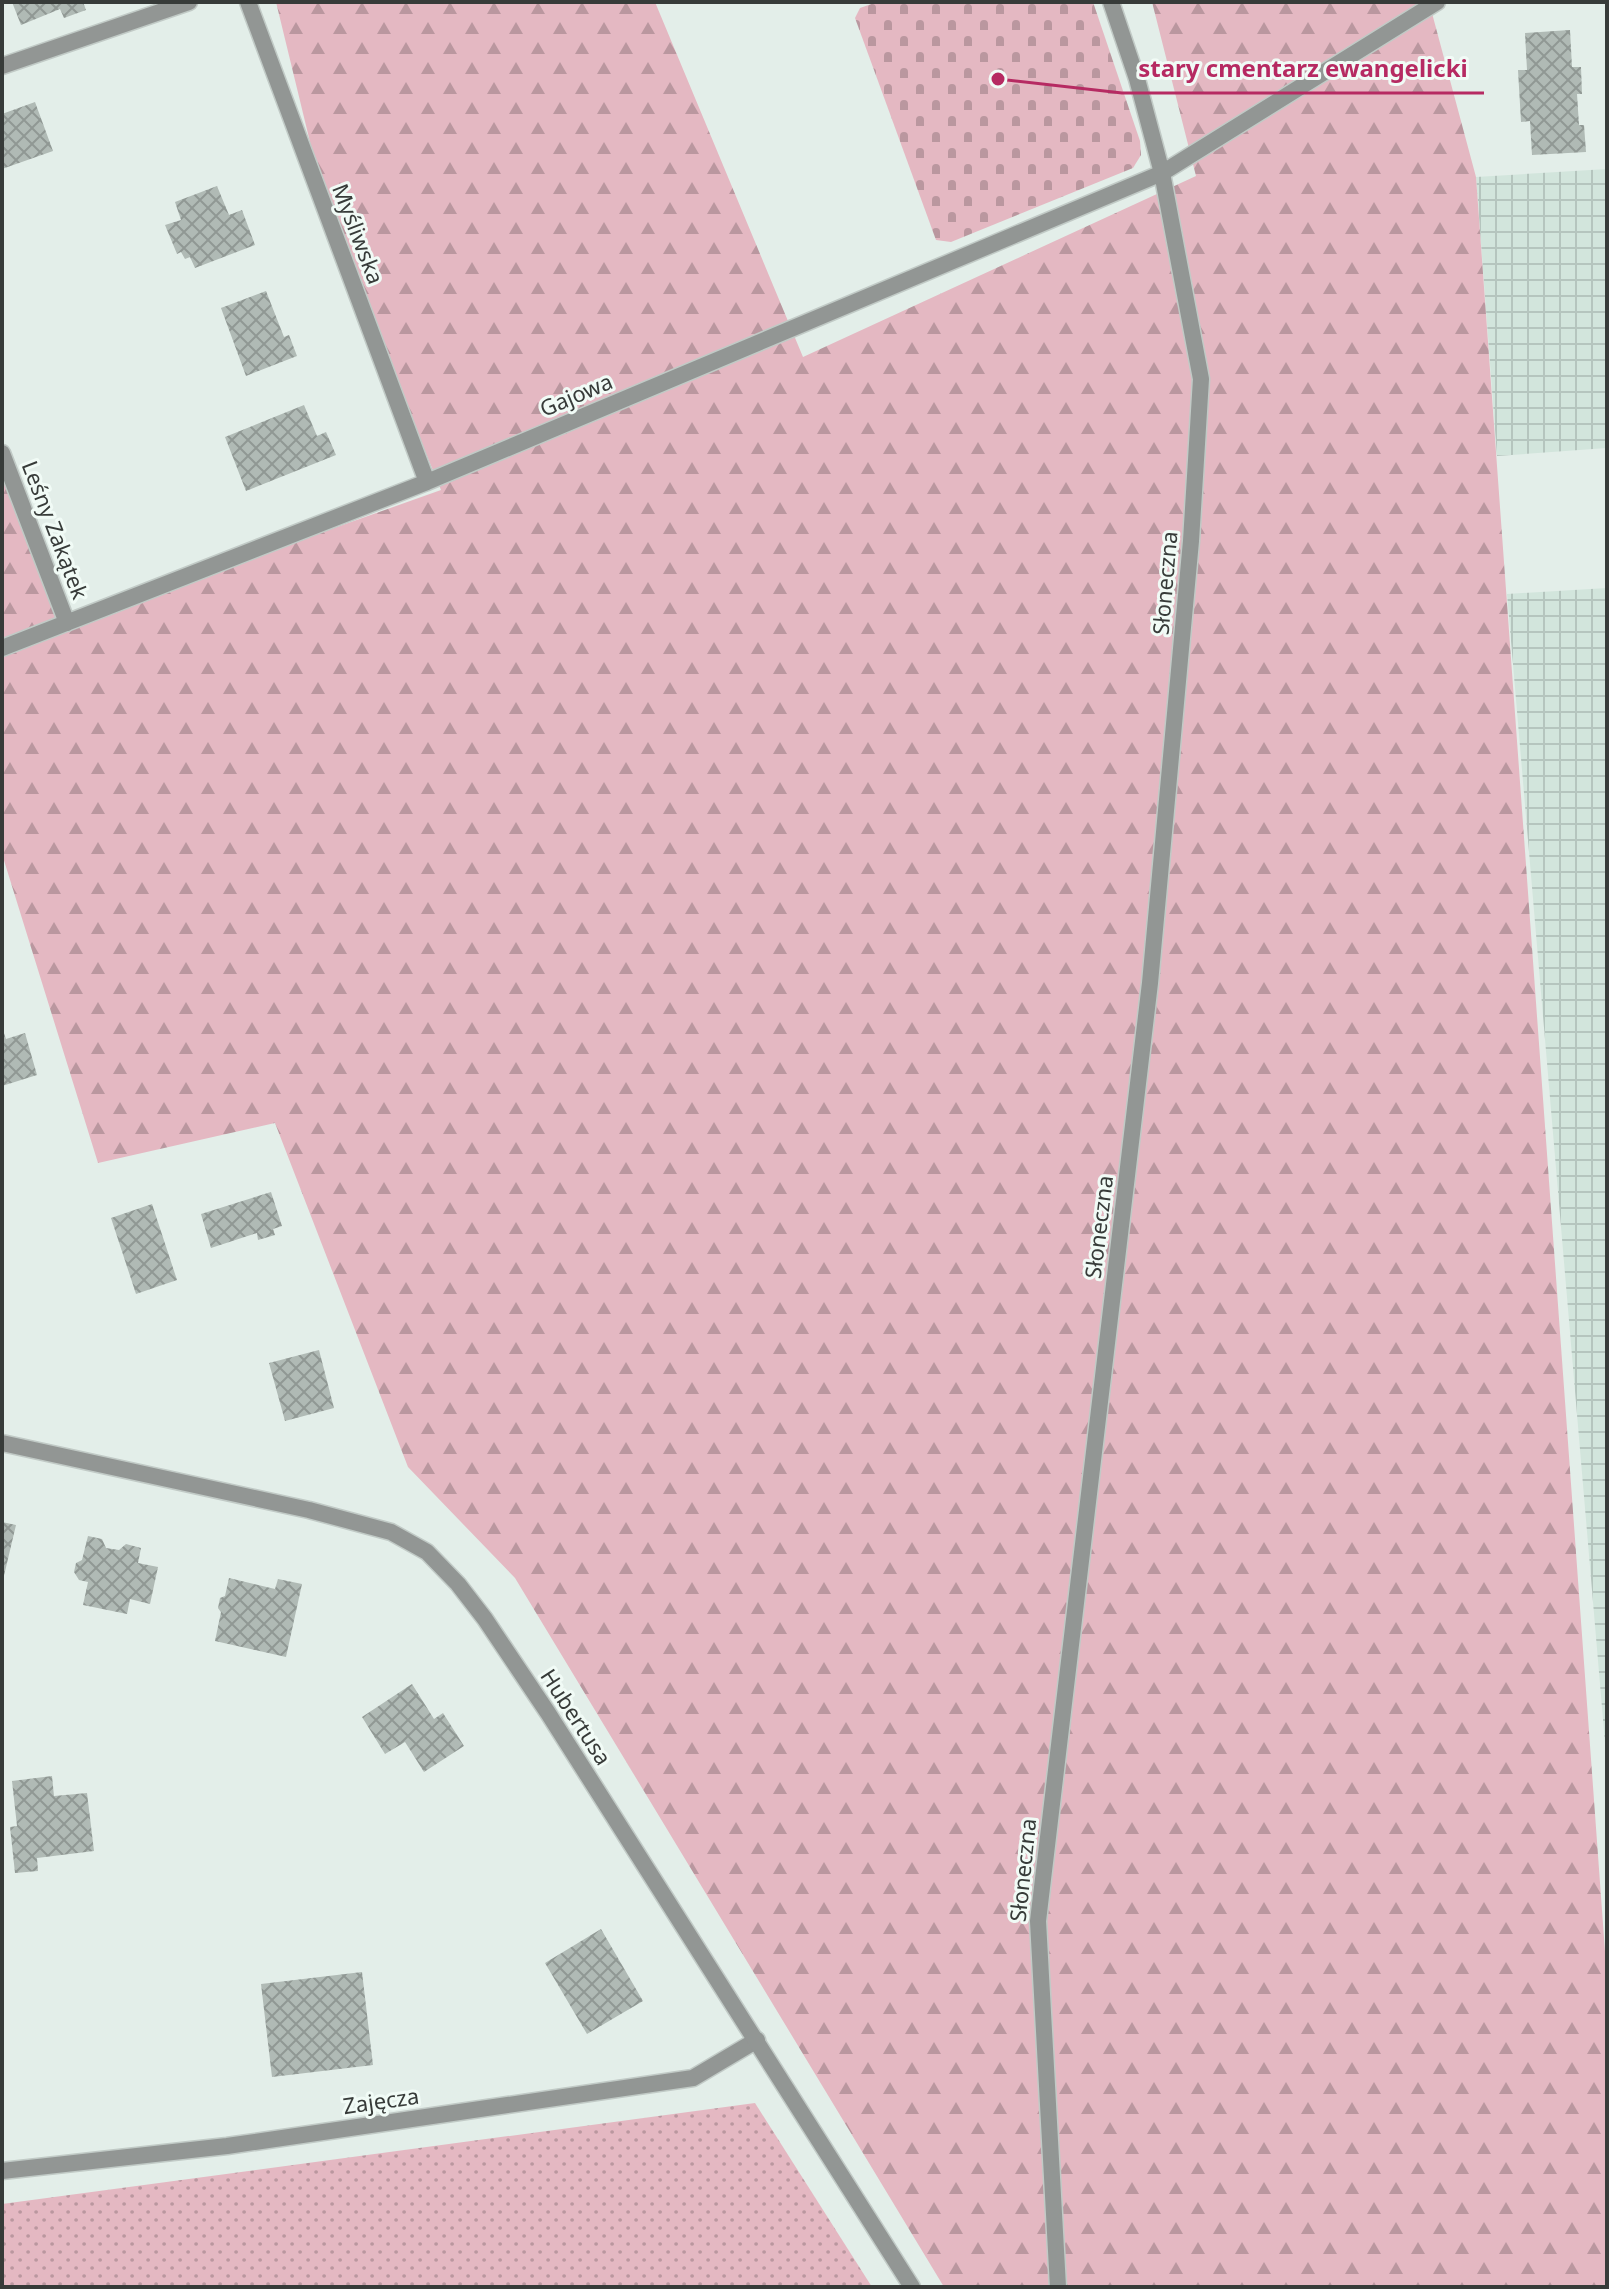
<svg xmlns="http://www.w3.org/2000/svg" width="1609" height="2289" font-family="'Noto Sans',sans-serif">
	<defs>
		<pattern id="industrial-grid" width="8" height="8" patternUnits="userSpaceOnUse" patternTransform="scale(2)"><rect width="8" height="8" fill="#d2e5dc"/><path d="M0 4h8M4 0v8" fill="none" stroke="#b5c5be"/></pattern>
		<pattern id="grass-dots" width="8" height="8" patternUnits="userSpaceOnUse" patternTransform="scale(2)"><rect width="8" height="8" fill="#e4b8c2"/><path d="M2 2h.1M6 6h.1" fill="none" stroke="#ba979f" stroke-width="1.8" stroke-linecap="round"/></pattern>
		<pattern id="forest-firs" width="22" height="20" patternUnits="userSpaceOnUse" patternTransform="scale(2)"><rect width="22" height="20" fill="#e4b8c2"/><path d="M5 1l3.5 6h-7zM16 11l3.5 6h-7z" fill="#ba979f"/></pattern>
		<pattern id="cemetery-stones" width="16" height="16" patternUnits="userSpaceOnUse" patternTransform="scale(2)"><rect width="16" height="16" fill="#e4b8c2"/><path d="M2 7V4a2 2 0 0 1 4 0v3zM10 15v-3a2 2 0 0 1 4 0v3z" fill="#ba979f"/></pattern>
		<pattern id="building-cross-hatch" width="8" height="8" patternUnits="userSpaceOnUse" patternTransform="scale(2)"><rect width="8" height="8" fill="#b0bab5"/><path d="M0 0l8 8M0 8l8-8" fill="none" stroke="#909894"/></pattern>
	</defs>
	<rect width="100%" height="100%" fill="#e3eee9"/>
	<!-- industrial -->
	<path fill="url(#industrial-grid)" d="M1607,169V448L1497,456L1476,177Z
		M1607,588V1766L1507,594Z"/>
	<!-- grass -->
	<path fill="url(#grass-dots)" d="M755,2103L872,2287H2V2204Z"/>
	<!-- forest -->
	<path fill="url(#forest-firs)" d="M276,2H655L803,357L1196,176L1152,2H1429L1476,177L1607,1979V2287H944L515,1578L408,1467L275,1123L98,1163L2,854V453L67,623L441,490L327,212Z"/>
	<!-- cemetery -->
	<path fill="url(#cemetery-stones)" d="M877,2H1093L1140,141L1141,155L1133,168L951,242L936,240L855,18L860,8Z"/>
	<!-- building -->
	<path fill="url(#building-cross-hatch)" d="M12,2H83L86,10L64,18L60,9L21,25Z
		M1570,30L1572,67H1581L1582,94H1577L1579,125H1584L1586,152L1532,155L1530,121L1521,122L1518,70H1527L1525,33Z
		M35,102L53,151L2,169V114Z
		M217,186L229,215L242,210L255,245L195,268L190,257L185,259L181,252L177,254L165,225L181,220L175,202Z
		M266,291L284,337L289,335L297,356L246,376L221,308Z
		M304,405L317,436L326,432L336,455L246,491L225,437Z
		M2,1027L6,1039L25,1033L37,1075L2,1086Z
		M271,1192L282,1226L273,1229L275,1235L258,1240L257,1233L211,1248L201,1214Z
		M152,1204L177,1280L136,1294L111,1218Z
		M319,1350L334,1408L285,1421L269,1363Z
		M2,1522L16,1525L3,1580H2Z
		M88,1536L102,1539L106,1548L119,1550L126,1544L141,1548L138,1563L158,1567L150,1604L130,1599L127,1614L83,1605L88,1582L79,1580L74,1572L76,1563L82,1560Z
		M229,1578L275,1589L278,1579L302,1584L286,1657L215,1641L221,1612L218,1608L220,1598L225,1596Z
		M412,1684L434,1719L443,1713L464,1746L424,1772L405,1742L385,1754L362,1717Z
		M52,1776L54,1796L87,1793L94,1851L37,1858L38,1871L15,1873L10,1827L17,1826L12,1781Z
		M601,1929L643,2001L587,2034L545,1963Z
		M362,1972L373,2065L272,2077L261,1984Z"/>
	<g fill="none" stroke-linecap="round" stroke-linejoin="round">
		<defs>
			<path id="service" d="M2,2171L227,2146L693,2078L757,2040"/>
			<path id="minor" d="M248,2L427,482
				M2,66L189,2
				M2,453L67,623
				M2,648L427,482L1162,173L1437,2
				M2,1443L309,1510L391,1532L427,1552L458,1584L485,1619L548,1713L912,2287
				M1058,2287L1038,1921L1150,983L1191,541L1201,379L1162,173L1137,79L1111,2"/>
		</defs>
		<!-- service casing -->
		<use href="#service" stroke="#c1cac6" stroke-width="19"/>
		<!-- minor casing -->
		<use href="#minor" stroke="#c1cac6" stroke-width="19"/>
		<!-- service -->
		<use href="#service" stroke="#929694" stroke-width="16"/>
		<!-- minor -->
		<use href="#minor" stroke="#929694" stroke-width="16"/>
	</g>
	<g text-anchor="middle" stroke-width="6" stroke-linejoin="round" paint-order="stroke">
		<!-- street labels -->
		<g font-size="22" fill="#373b39" stroke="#f1fbf6">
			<text transform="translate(358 234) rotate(69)" y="8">Myśliwska</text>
			<text transform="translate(576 395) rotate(-23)" y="8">Gajowa</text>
			<text transform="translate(55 530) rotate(69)" y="8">Leśny Zakątek</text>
			<text transform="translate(1165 583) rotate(-85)" y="8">Słoneczna</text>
			<text transform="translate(1099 1227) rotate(-83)" y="8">Słoneczna</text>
			<text transform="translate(576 1717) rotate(57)" y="8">Hubertusa</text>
			<text transform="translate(1023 1870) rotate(-84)" y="8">Słoneczna</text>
			<text transform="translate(381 2101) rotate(-8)" y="8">Zajęcza</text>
		</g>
	</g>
	<!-- callouts -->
	<path fill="none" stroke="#b62a62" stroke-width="3" d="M998 79L1122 93H1484"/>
	<circle fill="#b62a62" stroke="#f1fbf6" stroke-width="3" cx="998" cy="79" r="8"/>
	<g font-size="24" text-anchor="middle" font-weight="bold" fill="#b62a62" stroke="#f1fbf6" stroke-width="6" stroke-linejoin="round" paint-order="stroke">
		<text x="1303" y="77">stary cmentarz ewangelicki</text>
	</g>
	<!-- border -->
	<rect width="1609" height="2289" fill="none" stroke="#373b39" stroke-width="8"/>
</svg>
